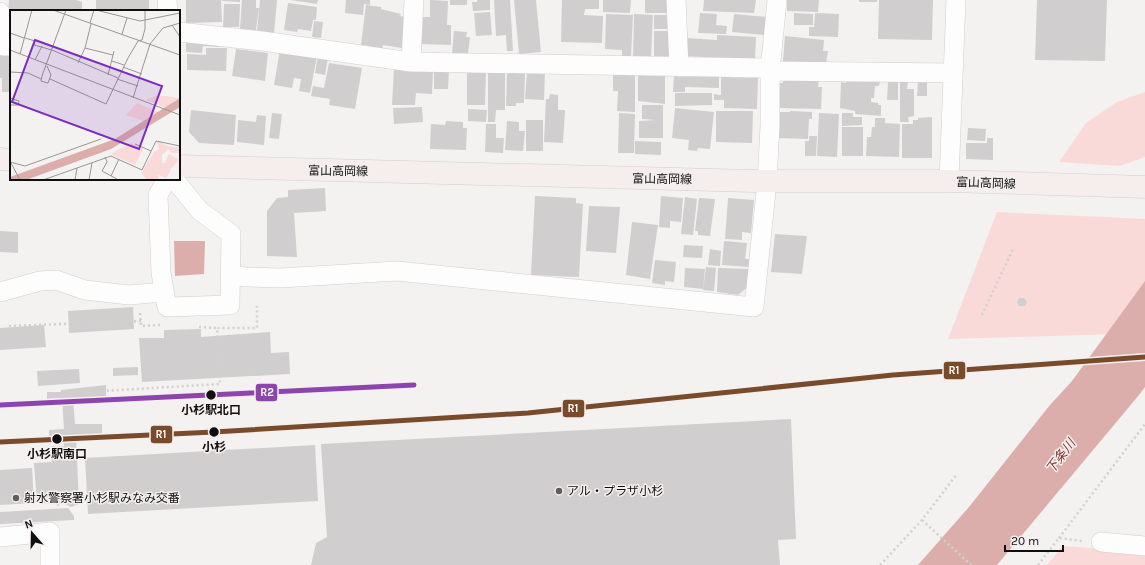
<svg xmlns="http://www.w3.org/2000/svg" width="1145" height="565" font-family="Karla,'Noto Sans JP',sans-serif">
	<rect width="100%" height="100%" fill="#f4f1f1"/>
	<!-- green -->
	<path fill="#f9dad8" d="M1145,92V157L1120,166L1059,162L1086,123L1117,102Z
		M997,212L1145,219V304L1121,334L948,339Z
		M1063,546L1145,552V565H1047Z"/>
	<!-- water -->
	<path fill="#dcaeab" d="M174,241H205L204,274L175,276Z
		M1145,281V387L1139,395L997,565H918L969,507L1050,405L1072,381Z"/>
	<!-- building -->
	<path fill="#d0cece" d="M9,0H76L82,2V11H11V27L7,26Z
		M96,0H149V11H96Z
		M186,0H221L222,22L186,23Z
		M222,0H240V2L222,1Z
		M242,0H256V8H259L256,30L240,29Z
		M260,0H277L274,34L257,32Z
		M290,0H318L317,4Z
		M346,0H370V5L364,4L363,15L345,13Z
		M430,0L448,1L447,25H451V45L419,44V17H430Z
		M450,0H467V5H450Z
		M477,0H490V10L473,11L472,2H477Z
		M494,0H510L513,51H507L506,35L496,36Z
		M514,0H536L541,52L519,54Z
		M562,0H599V9H585L584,15L603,16L602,43L561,42Z
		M603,0H631L630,13L603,12Z
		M645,0H671V13H645Z
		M704,0H756L754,13L703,11Z
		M787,0H819L818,12L787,11Z
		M859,0H877V2H859Z
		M879,0H933L932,40L878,39Z
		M1037,0H1107L1105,61L1035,60Z
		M288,3L317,7L316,20H313L311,31L298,29L297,32L284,30Z
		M224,4H240L239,27H223Z
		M366,5L381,7V9L401,14L400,16L406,17L402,48L383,45L382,51L369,49V46L361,45Z
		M490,12L492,35L476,36L474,13Z
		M700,13L717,14L716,25L727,26L726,34L698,33Z
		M794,13L813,14V25H794Z
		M815,13L839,14L838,37L809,36V27H814Z
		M606,14L633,15L631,56H622V50L605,49Z
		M634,14L653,15L651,57H633Z
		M734,14L767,17L765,35L732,32Z
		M654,15H672V29H654Z
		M314,21L323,22L321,38L312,37Z
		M454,31L467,32L466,37H470L468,53H452Z
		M654,31H673V57H654Z
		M717,35L756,37L755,60L685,56L686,38L717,40Z
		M785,36L824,40L823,51H828L826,64L783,61Z
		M220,40L219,47L203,46L202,53L186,52V41Z
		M206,48H227L226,71L187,70V54L206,55Z
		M236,49L268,53L265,81L232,76Z
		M280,49L317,56L310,93L299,91L301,79L294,78L292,88L274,85Z
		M11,52V92H2V78H0V53Z
		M318,55L328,57L325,75L315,73Z
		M329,63L362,68L355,109L329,105L330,99L311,96L313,86L324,88Z
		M394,68L433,70L432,94L416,93L415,105H392Z
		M434,71H449L448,89H434Z
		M467,71H486L485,105H467Z
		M507,71L525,72L524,103H516V106H506Z
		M488,72H505V110H496L495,122H488Z
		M527,72H545L544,100L525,99Z
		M613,74H635V112L617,111L618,91H613Z
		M638,74H665V104L638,101Z
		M674,75L719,76V88L685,87V92H673Z
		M721,77L758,78L757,109L724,108V100H714V94L721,95Z
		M783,78H819L818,87H822L821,109L779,108L780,83H783Z
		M846,78L880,80L879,86H875L874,98H871V102L878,103V105H881V116L855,114V111L840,108L841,82L846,83Z
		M918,81H927V96H917Z
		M888,82H898V100H887Z
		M900,82H908L907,89H914V116L908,117L909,122H900Z
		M675,93H712V105L675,106Z
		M550,94L558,95V110H565L563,143L544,142L546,99H549Z
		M642,105H663V138H639V121L657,120L642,119Z
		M422,107L423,122L394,124L393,108Z
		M675,108L714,112L710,149L698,148L697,151L688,150L689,140L672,138Z
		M468,109L487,110L486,122L468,121Z
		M191,110L236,115L234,145L199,143L189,132Z
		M716,111H753L752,143L716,142Z
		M790,111L812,112V119H809L808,139L778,138L779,112H790Z
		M272,113L282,114L279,139L269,138Z
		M619,113L635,114L634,153H618Z
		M819,113L839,114L837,157L817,156Z
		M842,113H853V117H862V125L842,126Z
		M257,115L266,116L264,145L237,142L238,120L256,122Z
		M932,117V158H902V124H913V120H918V118Z
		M875,118H885V123L900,124L899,157L866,156L867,137H871L872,127H875Z
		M526,120H543V151H526Z
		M446,121L463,122V128H467L466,150L430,149L431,124L445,125Z
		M507,121L519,122V131H525L523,151L505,150Z
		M486,124H496V138H504L503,153L485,152Z
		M842,127H863V156H842Z
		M968,128L986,129L985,141L967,140Z
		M809,136H817L816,156H805V141H809Z
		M987,138H993V160L966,159V143H987Z
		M635,141L661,142V155L635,154Z
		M325,188L326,211L294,213L297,257L267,256V211L277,198L288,197V190Z
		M535,196L576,198V203L583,204L579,277L531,275Z
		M661,196L683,198L681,222L670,221V228L659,227Z
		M685,197L697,199L693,235L681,234Z
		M699,198L715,199L710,236L698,235V231H695Z
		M728,198L754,200L751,233L742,232V240L725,239Z
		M589,206L620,207L616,253L586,251Z
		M632,222L658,225L650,279L626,275Z
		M0,231L18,232V253L0,252Z
		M775,234L807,236L802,274L771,272Z
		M724,241L747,243L745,259H750L749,267L722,265Z
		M684,245L703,246L702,258L683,257Z
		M710,249L721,251L720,266L708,265Z
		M655,260L676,262L674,282L665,281V285L652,283Z
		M706,267L716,268L714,291L703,290Z
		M685,268L705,269L703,289L684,287Z
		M718,268L749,269L748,287L738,295L717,292Z
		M1019,298H1024L1027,302L1025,306H1020L1017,303Z
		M133,307L134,329L69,333L68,311Z
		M44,325L46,347L0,350V328Z
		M201,329V337L270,332L271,353L289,352L290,374L142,382L139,338H164V330Z
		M138,367V375L113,376V368Z
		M79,369L80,383L38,386L37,371Z
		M106,385V397L73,398L75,424H102V434L76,436L79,504L71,507L65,504L37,503L34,463L52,462L51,446H64L63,437L49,438V430L64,429L62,398L47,399V392H61V390Z
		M791,419L796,539L778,540L780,565H311L316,543L327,537L321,444Z
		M315,445L318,501L88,514L85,458Z
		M32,468L34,503L0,505V470Z
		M68,508L74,516V520L0,524V512Z"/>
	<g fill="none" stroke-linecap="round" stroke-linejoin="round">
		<defs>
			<path id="minor" d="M167,0L168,11
				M676,0L679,67
				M0,12L3,46H11
				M179,32L262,41L411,62L770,68
				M411,62L414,0
				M770,71L953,73
				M167,179L158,195L161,273L167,307L230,305L231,234L200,211L174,179
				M949,181L956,0
				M231,275L246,277L280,278L397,271L754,307L767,182L770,126V71L777,0
				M0,292L40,281L56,280L85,290L129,295L164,292
				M0,537L50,532V565
				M1101,542L1145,546"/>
			<path id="major" d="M0,159L11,160
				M179,166L753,181H949L1145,187"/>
		</defs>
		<!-- minor casing -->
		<use href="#minor" stroke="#d0cece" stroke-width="20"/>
		<!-- major casing -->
		<use href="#major" stroke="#d0cfcf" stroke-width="23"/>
		<!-- path -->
		<path stroke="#d1d0d0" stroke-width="2.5" stroke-dasharray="2 3" stroke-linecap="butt" d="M140,313L141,326L160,325
			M982,315L1013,249
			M9,326L141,321
			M199,327L217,328
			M70,431L102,429
			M0,502L13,501
			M58,516V496L73,495L69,393L220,384L217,328H257V306
			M60,517L71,516
			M922,520L971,565
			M1059,538L1145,424
			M880,565L922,520L957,474
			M1038,565L1059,538L1082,541"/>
		<!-- minor -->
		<use href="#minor" stroke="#fdfdfd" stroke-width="19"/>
		<!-- major -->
		<use href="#major" stroke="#f6eded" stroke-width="22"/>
		<defs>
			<path id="rail-1" d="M0,442L214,432L528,413L893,375L1145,357"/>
			<path id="rail-2" d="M0,405L414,385"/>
		</defs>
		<!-- rail-1 casing -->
		<use href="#rail-1" stroke="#f5f0f0" stroke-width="8"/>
		<!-- rail-2 casing -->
		<use href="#rail-2" stroke="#f5f0f0" stroke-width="8"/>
		<!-- rail-1 -->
		<use href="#rail-1" stroke="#7a4b2a" stroke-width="5"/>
		<!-- rail-2 -->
		<use href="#rail-2" stroke="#8e44ad" stroke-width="5"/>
	</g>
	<!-- markers -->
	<g fill="#100e0e" stroke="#f5f0f0" stroke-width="1.5">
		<circle cx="211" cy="395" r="5.5"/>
		<circle cx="214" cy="432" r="5.5"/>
		<circle cx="57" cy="439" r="5.5"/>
	</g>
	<g fill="#605d5d" stroke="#f5f0f0" stroke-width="1.5">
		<circle cx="559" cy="491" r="4"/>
		<circle cx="16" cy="498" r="4"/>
	</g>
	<g text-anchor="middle" stroke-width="3" stroke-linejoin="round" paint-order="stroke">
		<!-- street labels -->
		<g font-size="12" fill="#100e0e" stroke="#f5f0f0">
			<text transform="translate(338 171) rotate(1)" y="4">富山高岡線</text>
			<text transform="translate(662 179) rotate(1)" y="4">富山高岡線</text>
			<text transform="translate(986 183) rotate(2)" y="4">富山高岡線</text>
		</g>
		<!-- stop labels -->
		<g font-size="12" font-weight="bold" fill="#100e0e" stroke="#f5f0f0">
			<text x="211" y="414">小杉駅北口</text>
			<text x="214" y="451">小杉</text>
			<text x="57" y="458">小杉駅南口</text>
		</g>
		<!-- poi labels -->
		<g font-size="12" fill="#100e0e" stroke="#f5f0f0" text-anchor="start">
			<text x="567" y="495">アル・プラザ小杉</text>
			<text x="24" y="502">射水警察署小杉駅みなみ交番</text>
		</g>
		<!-- water labels -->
		<g font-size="13" font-style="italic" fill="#853536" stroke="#f5f0f0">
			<text transform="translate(1060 456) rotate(-53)" y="5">下条川</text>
		</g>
	</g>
	<!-- overview -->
	<g transform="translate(10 10)">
		<rect width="170" height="170" fill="#f4f1f1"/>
		<path d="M145,86H156L169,88L156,98L136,90ZM127,93L150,103L136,112L116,105ZM149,131L157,136L170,138L169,143H162L158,139L152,145V153H155L159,144L168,149V152L160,159L161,160L156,168L148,165L149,170H137L132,164L134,158L144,142L149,139L147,133ZM121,133L133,139L125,155L101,144Z" fill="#f9dad8"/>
		<path d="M170,88V97L101,139L16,170H0V167L105,129Z" fill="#dcaeab"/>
		<path fill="none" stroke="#999696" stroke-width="1" d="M43,0L170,45M86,0L130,11L170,3M80,13L84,0M162,15L170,27M0,23L14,28M112,24L117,8M15,28L25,31L24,35L42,40M75,38L103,45M0,40L170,105M42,40L108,68M10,44L22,0M25,50L32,36M102,51L114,55M68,53L75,38L81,14M37,56L41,65L38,73L31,71L32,66L56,0M113,57L132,64M0,62L18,63L31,69M98,65L104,41M40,69L96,94L118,48L128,31L132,30L135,19V0M107,69L128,76M0,88L9,91L8,95H0M123,88L140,34L153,18L170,13M125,134L141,141M95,147L97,152L92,161L107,169M0,152L15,156L91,129M1,153L10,170M101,166L109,149M33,170L101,146L132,160L146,131L170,136M65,170L67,158M79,170L82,153"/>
		<path fill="#7b2cbf" fill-opacity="0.15" stroke="#7b2cbf" stroke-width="2" d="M25,30L152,76L129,139L2,92Z"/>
		<rect width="170" height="170" fill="none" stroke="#100e0e" stroke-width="2"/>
	</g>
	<g stroke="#f5f0f0" stroke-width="1.5">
		<rect x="943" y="361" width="23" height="19" rx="4" fill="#7a4b2a"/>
		<rect x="255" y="383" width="23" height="19" rx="4" fill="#8e44ad"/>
		<rect x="562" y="399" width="23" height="19" rx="4" fill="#7a4b2a"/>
		<rect x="150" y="425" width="23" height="19" rx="4" fill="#7a4b2a"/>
	</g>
	<g font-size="11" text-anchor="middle" font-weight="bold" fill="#fff">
		<text x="954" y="374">R1</text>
		<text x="267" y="396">R2</text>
		<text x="573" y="412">R1</text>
		<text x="161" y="438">R1</text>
	</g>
	<!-- north arrow -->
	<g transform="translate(32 533) rotate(340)" stroke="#f5f0f0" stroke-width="3" paint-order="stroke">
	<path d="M0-3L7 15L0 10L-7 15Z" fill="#100e0e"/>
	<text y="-6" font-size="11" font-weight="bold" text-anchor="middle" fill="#100e0e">N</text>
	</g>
	<!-- scale -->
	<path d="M1005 545v6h58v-6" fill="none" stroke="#100e0e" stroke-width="2"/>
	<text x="1011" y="545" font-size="12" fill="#100e0e" stroke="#f5f0f0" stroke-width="3" paint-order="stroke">20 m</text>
</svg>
